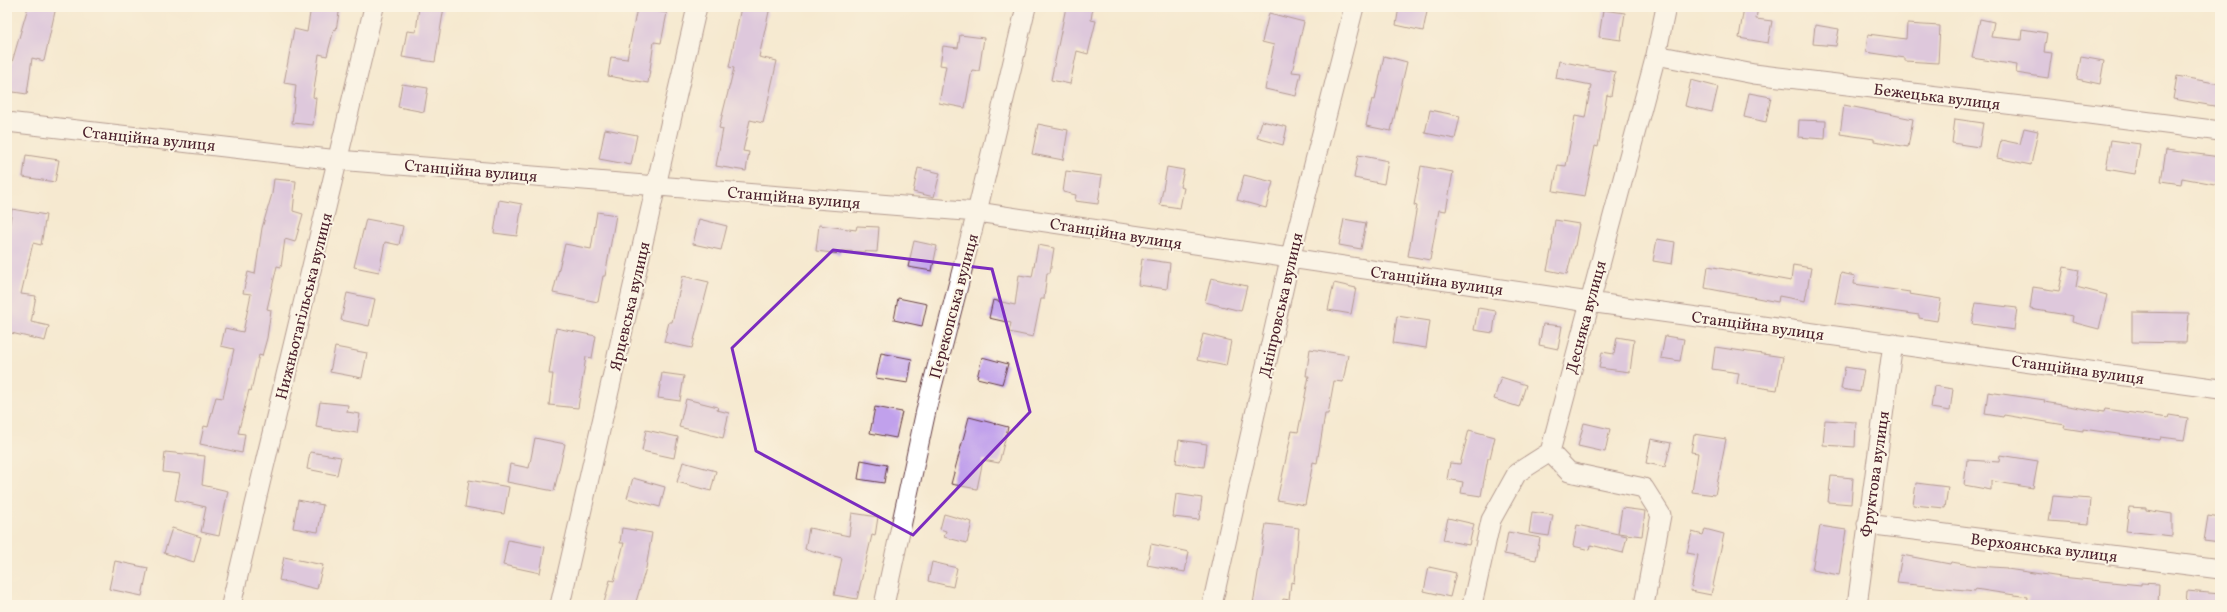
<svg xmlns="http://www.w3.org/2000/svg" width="2227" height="612" font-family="Vollkorn,serif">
	<rect width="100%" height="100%" fill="#fcf5e5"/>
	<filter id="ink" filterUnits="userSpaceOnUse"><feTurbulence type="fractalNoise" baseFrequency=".025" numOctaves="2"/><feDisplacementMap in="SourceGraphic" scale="8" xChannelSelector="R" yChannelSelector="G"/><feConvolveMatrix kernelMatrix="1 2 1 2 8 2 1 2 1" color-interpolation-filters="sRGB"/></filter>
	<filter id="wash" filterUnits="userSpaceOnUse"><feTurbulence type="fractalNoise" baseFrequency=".012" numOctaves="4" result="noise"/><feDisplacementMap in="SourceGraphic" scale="16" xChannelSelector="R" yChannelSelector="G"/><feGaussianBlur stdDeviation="0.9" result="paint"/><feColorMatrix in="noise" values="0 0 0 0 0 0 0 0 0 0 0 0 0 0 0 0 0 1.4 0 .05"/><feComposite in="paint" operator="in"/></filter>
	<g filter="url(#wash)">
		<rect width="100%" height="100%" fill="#f6e9d0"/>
		<g id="blocks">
			<!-- building -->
			<path fill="#c1a1ec" d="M28,7H56L44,61L32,58L27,94L7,91V68L10,69Z
				M311,7H340L336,30L334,29L327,56L319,54L313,97L316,98L313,125L292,123L296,85L284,83L294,29L307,32Z
				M419,7H444L435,62L402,57L407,31L416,32Z
				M741,7H770L759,57L777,61L763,123L750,120L743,151L749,152L746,171L716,166L723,129L719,128L734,68L729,67Z
				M1066,7H1093L1091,20L1096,21L1088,54L1077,51L1070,84L1051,80Z
				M1399,7H1428L1423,31L1396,25Z
				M1744,7H1758L1756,19L1772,21L1768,43L1739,38Z
				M637,8L667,13L661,43L654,42L648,83L608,76L611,57L627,59Z
				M1603,10L1625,13L1621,40L1599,37Z
				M1269,13L1304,22L1292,72L1301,73L1296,96L1265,89L1274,45L1262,42Z
				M1980,19L1994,22L1991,37L2021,40L2022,29L2047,33L2044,52L2052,53L2048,78L2016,73L2017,65L1972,58Z
				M1907,24L1940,26L1938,63L1905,61V58L1866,52L1868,34L1906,39Z
				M1815,25L1839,29L1836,46L1813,44Z
				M960,35L984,38L979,71L972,70L965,108L939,103L946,66L940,65L943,46L958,48Z
				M1384,56L1407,62L1391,131L1366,126L1372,99L1375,100Z
				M2081,57L2104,61L2100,84L2077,79Z
				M1559,61L1615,72L1611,96L1607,95L1598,147L1595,146L1585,196L1553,191L1558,165L1566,166L1575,116L1585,118L1591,85L1556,78Z
				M2177,76L2220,84V107L2173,99Z
				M1691,80L1718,87L1712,112L1685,106Z
				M402,84L428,88L424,112L398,107Z
				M1749,93L1771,97L1766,122L1744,117Z
				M1844,105L1913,119L1908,147L1874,141V139L1840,134Z
				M1430,110L1460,116L1455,139L1425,133Z
				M1955,119L1983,123L1979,147L1952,143Z
				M1799,120L1826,121L1825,139L1798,137Z
				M1262,121L1287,127L1283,145L1257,138Z
				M1038,124L1068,130L1063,160L1032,154Z
				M2024,128L2038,131L2031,165L1997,158L2001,140L2020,144Z
				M605,129L637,135L631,165L599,159Z
				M2111,140L2140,144L2135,174L2106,169Z
				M2166,150L2220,157V185L2182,178L2181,184L2161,181Z
				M26,155L59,160L55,182L23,177Z
				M1358,155L1388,161L1384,184L1354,178Z
				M1421,166L1453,172L1446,211L1439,210L1430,260L1408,256L1417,206L1414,205Z
				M1167,167L1184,170L1180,187L1184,188L1180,208L1160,205Z
				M918,168L940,173L934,197L913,192Z
				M1066,171L1102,176L1098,204L1075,201L1076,195L1063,192Z
				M1244,175L1273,182L1266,208L1237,200Z
				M274,179L296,181L293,211L303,214L295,242L285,239L281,267L277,266L267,309L271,310L267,338L262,356L259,355L251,391L249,390L238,433L245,434L242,453L200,444L204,426L208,427L216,397L223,398L234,349L221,346L225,328L243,332L251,294L243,293L248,272L255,274L262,228L272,194Z
				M499,200L522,204L517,236L494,233Z
				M12,209L46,215L41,245L33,243L21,294L36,296L31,322L49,326L45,341L7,332V241Z
				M597,212L616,215L605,276H603L598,302L553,293L565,244L591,249Z
				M366,219L403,226L399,245L385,242L379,272L354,267Z
				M699,219L727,226L721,250L693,244Z
				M1344,219L1366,223L1361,249L1339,245Z
				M1555,220L1579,224L1575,246H1574L1567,274L1547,270L1553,242H1552Z
				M819,225L856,230L857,226L879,227L877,252L841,251V254L816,251Z
				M1657,239L1675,242L1672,264L1653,261Z
				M914,241L937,246L932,271L908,267Z
				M1038,245L1054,248L1050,273H1047L1044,299H1041L1033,337L1009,332L1011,323L989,318L993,300L1015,305L1019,275L1032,277Z
				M1142,259L1170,263L1167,289L1138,285Z
				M1793,265L1811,268L1805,301L1779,296L1778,302L1705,288L1708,266L1791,281Z
				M2064,267L2079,270L2076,287L2107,295L2099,329L2072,322L2073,316L2030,309L2033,287L2059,291Z
				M1841,273L1855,276L1854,284L1910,292L1909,294L1941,299L1937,321L1919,318V315L1835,303Z
				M683,276L709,282L692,348L664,342L669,322H672Z
				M1211,278L1247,286L1241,311L1205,302Z
				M1334,283L1356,288L1351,314L1328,310Z
				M347,293L375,299L369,326L341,320Z
				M898,298L927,304L922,326L894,320Z
				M1976,303L2017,308L2014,330L1972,324Z
				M1478,308L1496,311L1493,333L1474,330Z
				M2132,312L2189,313L2186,343L2132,342Z
				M1397,316L1430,321L1426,348L1393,343Z
				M1543,324L1562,326L1558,349L1539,345Z
				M556,328L596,336L592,358L586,357L578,408L549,405L553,374H549Z
				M1203,334L1231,341L1226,366L1197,360Z
				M1665,336L1684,339L1680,361L1661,358Z
				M1617,337L1634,340L1630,372L1599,368L1602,352L1614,354Z
				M335,347L367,353L362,378L330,372Z
				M1715,347L1783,357L1777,390L1737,384L1739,373L1712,369Z
				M1310,349L1348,355L1343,382L1334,381L1328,414H1325L1317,463L1313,462L1305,505L1277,500L1292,431L1298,432L1309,376H1306Z
				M881,353L912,359L908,383L876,378Z
				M982,357L1008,364L1002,384L977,378Z
				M1845,367L1864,370L1860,392L1841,389Z
				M662,373L684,376L680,401L658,398Z
				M1501,377L1526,385L1519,407L1494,399Z
				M1934,386L1953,389L1950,411L1931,408Z
				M1988,392L2045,400L2044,402L2104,412L2105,409L2168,418L2169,415L2188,418L2184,440L2161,437L2160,440L2083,429V431L2064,428L2065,425L2004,415L2003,417L1985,414Z
				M686,399L718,407L717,410L729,413L723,438L679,427Z
				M320,402L348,405L347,412L360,414L357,433L316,427Z
				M875,407L902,412L896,438L870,433Z
				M969,417L1008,427L999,463L983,460L977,489L951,484Z
				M1825,420L1856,422L1855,447L1823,445Z
				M1584,423L1610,429L1605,452L1578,446Z
				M646,430L678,437L674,458L642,451Z
				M1469,430L1495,437L1490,458H1488L1481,496L1461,493L1463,482L1447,479L1450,463L1460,464Z
				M1694,434L1726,439L1715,495L1692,492L1698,453L1691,452Z
				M535,438L565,444L554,491L507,482L510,464L529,468Z
				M1651,439L1671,443L1665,467L1646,463Z
				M1179,440L1207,444L1204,467L1176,463Z
				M165,452L205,456L202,485L228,491L219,536L201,532L206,507L175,500L180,474L163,472Z
				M310,452L341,457L337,475L307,469Z
				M2000,455L2038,461L2033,488L1991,481V490L1964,485L1967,460L1999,462Z
				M861,460L887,465L884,483L858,479Z
				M683,462L716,471L711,491L677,482Z
				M1831,476L1853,478L1851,504L1828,502Z
				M633,478L665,487L660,507L627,498Z
				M469,480L509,487L504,514L465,507Z
				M1916,483L1948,487L1945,508L1913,505Z
				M1176,494L1202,498L1199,520L1173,517Z
				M2053,496L2091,499L2089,524L2049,521Z
				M298,500L323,505L318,532L293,528Z
				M2129,507L2146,508V510L2172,514V536L2126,531Z
				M1622,508L1645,511L1642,536L1618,533Z
				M1532,512L1553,515L1549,536L1529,533Z
				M852,513L878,517L875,536L872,535L857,599L834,595L842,558L805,549L809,528L849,536Z
				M944,514L972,522L967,543L944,537L946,531L940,529Z
				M2208,516L2220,518V543L2204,541Z
				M1448,518L1474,524L1469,545L1443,540Z
				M1266,524L1299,528L1294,583L1291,582L1289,600L1283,599L1282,605L1253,604Z
				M1577,525L1627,536L1623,553L1591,545L1590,550L1573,546Z
				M1820,526L1846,530L1839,575L1812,570Z
				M172,528L201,537L194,562L164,553Z
				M622,528L652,533L646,568L635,605H615L604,603L610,580L614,581L624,543H620Z
				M1705,529L1724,534L1711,595L1691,591L1698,555L1687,553L1692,532L1703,535Z
				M1508,532L1540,538L1536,560L1504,554Z
				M508,540L545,547L540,573L503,565Z
				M1151,544L1189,552L1185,572L1147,565Z
				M1902,555L1950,564L1951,562L1977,566L2007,568V569L2061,577L2141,585V583L2159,584L2158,605H2027L2028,597L1975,589V591L1897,583Z
				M284,557L323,565L317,589L279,580Z
				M115,561L148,568L142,596L109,589Z
				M932,562L957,568L953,587L928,581Z
				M1429,567L1456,573L1450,597L1424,591Z
				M2187,591L2220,594V605H2186Z"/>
		</g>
	</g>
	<g filter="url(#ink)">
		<use href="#blocks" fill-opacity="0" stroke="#643d44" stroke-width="1"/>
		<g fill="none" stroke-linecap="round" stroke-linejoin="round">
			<defs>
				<path id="street" d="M1656,55L1754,74L2089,114L2220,131
					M7,122L338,160L977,212L1589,302L2220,389
					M1550,452L1569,472L1644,488L1661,515L1644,605
					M1867,524L2220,569
					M231,605L374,7
					M560,605L697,7
					M884,605L927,406L977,212L1026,7
					M1212,605L1290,259L1354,7
					M1472,605L1491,520L1517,473L1550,452L1656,55L1666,7
					M1857,605L1893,343"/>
			</defs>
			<!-- street casing -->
			<use href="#street" stroke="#643d44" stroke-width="21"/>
			<!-- street -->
			<use href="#street" stroke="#fff" stroke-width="19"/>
		</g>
	</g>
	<!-- marked area -->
	<path d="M0 0H2227V612H0ZM833,250L992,269L1030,412L913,535L756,451L732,348Z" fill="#f6e9d0" fill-opacity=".55" fill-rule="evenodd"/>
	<path fill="none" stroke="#7b2cbf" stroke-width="3" stroke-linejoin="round" d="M833,250L992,269L1030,412L913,535L756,451L732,348Z"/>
	<g text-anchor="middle" stroke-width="4" stroke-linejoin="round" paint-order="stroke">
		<!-- street labels -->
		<g font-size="16" fill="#4a1f2b" stroke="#fcf5e5">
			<text transform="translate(1937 96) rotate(7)" y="6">Бежецька вулиця</text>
			<text transform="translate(149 138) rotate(6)" y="6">Станційна вулиця</text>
			<text transform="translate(471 170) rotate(5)" y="6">Станційна вулиця</text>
			<text transform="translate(794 197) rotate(5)" y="6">Станційна вулиця</text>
			<text transform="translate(1116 233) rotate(9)" y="6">Станційна вулиця</text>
			<text transform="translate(1437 280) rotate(8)" y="6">Станційна вулиця</text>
			<text transform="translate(1280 305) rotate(-77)" y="6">Дніпровська вулиця</text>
			<text transform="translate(303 306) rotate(-76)" y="6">Нижньотагільська вулиця</text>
			<text transform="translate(629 306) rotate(-77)" y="6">Ярцевська вулиця</text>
			<text transform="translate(953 306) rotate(-75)" y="6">Перекопська вулиця</text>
			<text transform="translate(1585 317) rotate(-75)" y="6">Десняка вулиця</text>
			<text transform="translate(1758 325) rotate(8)" y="6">Станційна вулиця</text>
			<text transform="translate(2078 369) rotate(8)" y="6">Станційна вулиця</text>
			<text transform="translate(1874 474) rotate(-82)" y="6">Фруктова вулиця</text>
			<text transform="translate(2044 547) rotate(7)" y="6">Верхоянська вулиця</text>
		</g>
	</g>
	<!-- margin -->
	<rect width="2227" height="612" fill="none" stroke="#fcf5e5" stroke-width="24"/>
</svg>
